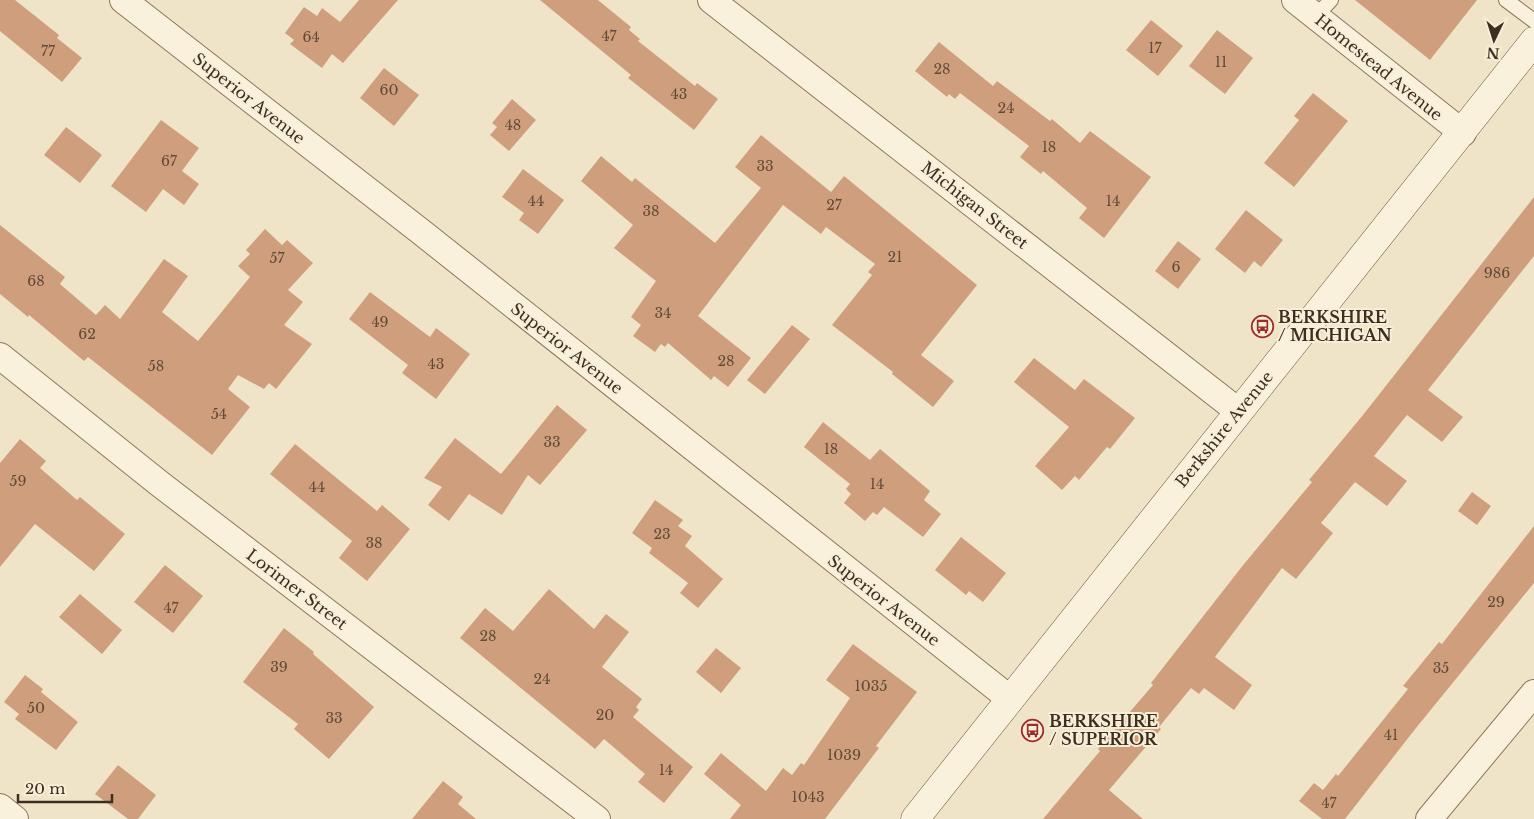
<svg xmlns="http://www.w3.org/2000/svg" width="1534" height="819" font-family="'Libre Baskerville',serif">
	<rect width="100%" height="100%" fill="#f0e4c8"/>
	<!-- building -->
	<path fill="#cf9f7d" d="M0,0H15L59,35L57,38L82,58L62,82L0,31Z
		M359,0H398L343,63L332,54L322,68L290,44L294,40L285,33L304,7L317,16L322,8L340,22Z
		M540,0H598L631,27L629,30L640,39L638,41L695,86L697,83L718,99L694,130L628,78L631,75Z
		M1355,0H1477L1430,60Z
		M1151,20L1183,46L1158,76L1126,50Z
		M1217,30L1253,58L1225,94L1189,66Z
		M939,42L993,86L997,81L1050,121L1052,119L1080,143L1090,131L1151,177L1104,238L1079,218L1087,208L1043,171L1041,174L1020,157L1029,146L960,93L955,99L949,94L947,97L915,71Z
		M384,68L419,95L394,126L360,98Z
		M1313,93L1348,121L1294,187L1264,163L1299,120L1294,116Z
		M512,99L536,120L509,151L490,135L497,127L492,123Z
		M161,120L199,148L182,171L199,184L184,205L163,189L146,212L111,186Z
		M66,127L102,155L80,183L44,155Z
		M761,135L831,192L844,176L977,285L921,355L954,381L933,407L892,374L893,372L832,325L872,275L868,272L875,264L826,227L821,234L783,205L698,316L751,358L728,387L714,376L711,380L668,343L665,347L661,344L655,352L633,336L641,325L631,317L656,281L614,248L633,225L581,181L601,156L632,182L635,178L715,243L761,188L735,167Z
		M523,169L564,200L538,234L519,220L524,213L502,197Z
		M1534,197V256L1428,390L1463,417L1442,442L1407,415L1374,456L1407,481L1387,506L1355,482L1321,523L1333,533L1296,579L1282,568L1215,657L1252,685L1234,710L1204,688L1199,694L1191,688L1159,727L1161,729L1109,790L1143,819H1043L1100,751L1098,749L1153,685L1151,683L1244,564L1312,482L1309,480L1363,415Z
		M1246,210L1283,240L1261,267L1254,261L1245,273L1215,249Z
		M0,225L65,277L60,284L96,315L105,305L120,319L164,259L188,276L162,312L198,341L250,277L238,266L250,254L246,250L265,229L282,245L287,240L313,263L288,290L303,302L284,325L312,344L276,389L269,383L264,389L238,375L228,389L250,407L212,455L88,357L84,361L29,315L28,317L0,294Z
		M1178,241L1201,259L1178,289L1155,271Z
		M370,292L430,337L436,328L470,354L436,399L402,373L408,365L349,319Z
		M792,325L810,339L765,394L747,380Z
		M1034,358L1075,390L1084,379L1135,418L1110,449L1107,447L1079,480L1075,476L1062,490L1035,466L1069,427L1014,382Z
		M557,405L587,430L540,485L528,475L502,515L469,494L449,521L428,505L442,487L424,478L455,438L501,474Z
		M823,422L870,460L880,449L930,491L924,500L941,514L923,537L884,507L877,515L873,512L865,521L844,503L851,494L846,489L850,484L804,447Z
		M20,439L46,461L40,468L77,500L80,497L125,534L94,571L35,524L0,567V463Z
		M295,444L377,511L382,505L410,529L367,581L339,558L352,541L270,474Z
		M1472,492L1491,506L1477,525L1458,511Z
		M655,500L683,520L678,526L692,536L685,546L723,579L698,608L680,593L688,583L649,553L652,548L632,533Z
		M1534,526V583L1416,728L1345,819H1322L1299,801L1314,783L1323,790L1336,774L1338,776L1408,689L1403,686L1439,642L1442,644Z
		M961,537L1006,573L983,602L969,591L966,595L935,570Z
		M165,565L203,596L173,633L134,602Z
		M549,589L594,629L606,614L629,632L602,667L642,699L636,707L639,710L633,717L693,767L664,803L638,782L645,774L604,739L595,749L460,638L485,608L513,631Z
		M80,594L122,630L102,654L59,617Z
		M284,628L314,652L313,654L374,707L329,759L294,729L298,724L243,682Z
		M853,644L917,692L876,746L879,748L825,819H730L741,805L704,774L721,753L766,791L783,768L792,775L801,763L804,765L850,698L826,680Z
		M716,648L741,668L721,693L696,672Z
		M25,675L43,689L41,692L78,722L56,750L15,719L19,714L4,702Z
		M118,765L156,795L138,819H128L95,794Z
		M443,781L463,797L458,804L476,819H412Z"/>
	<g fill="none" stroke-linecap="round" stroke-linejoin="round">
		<defs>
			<path id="service" d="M1506,0L1534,21
				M1316,16L1331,0"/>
			<path id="minor" d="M123,0L420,231L1009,698
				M711,0L1238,411
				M1295,0L1463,133
				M0,356L160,484L597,819
				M0,807L15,819
				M1429,819L1534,693"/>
			<path id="secondary" d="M915,819L1534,41"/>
		</defs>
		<!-- service casing -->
		<use href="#service" stroke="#8d765c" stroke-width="16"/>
		<!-- minor casing -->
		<use href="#minor" stroke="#8d765c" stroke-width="28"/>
		<!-- secondary casing -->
		<use href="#secondary" stroke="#6f573f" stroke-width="29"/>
		<!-- service -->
		<use href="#service" stroke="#faf1dc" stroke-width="14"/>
		<!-- minor -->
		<use href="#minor" stroke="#faf1dc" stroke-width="26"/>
		<!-- secondary -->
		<use href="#secondary" stroke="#faf1dc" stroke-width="28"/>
	</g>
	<!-- icons -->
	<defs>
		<symbol id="bus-ring" viewBox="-11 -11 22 22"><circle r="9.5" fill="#f7eed8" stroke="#9e2a2b" stroke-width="1.5"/><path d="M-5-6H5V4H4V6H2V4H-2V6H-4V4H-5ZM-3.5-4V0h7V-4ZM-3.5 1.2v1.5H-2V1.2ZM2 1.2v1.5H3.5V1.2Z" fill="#9e2a2b"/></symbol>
	</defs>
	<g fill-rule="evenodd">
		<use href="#bus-ring" x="1250" y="314" width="25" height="25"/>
		<use href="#bus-ring" x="1020" y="718" width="25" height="25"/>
	</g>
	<g text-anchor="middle" stroke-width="4" stroke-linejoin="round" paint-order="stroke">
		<!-- number labels -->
		<g font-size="14" fill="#624a37">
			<text x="609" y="41">47</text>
			<text x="311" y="42">64</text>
			<text x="1155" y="53">17</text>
			<text x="48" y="56">77</text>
			<text x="1221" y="67">11</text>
			<text x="942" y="74">28</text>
			<text x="389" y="95">60</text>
			<text x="679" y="99">43</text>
			<text x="1006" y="113">24</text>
			<text x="513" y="130">48</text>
			<text x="1049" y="152">18</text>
			<text x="169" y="166">67</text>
			<text x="765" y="171">33</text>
			<text x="536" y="206">44</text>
			<text x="1113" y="206">14</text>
			<text x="834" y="210">27</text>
			<text x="651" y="216">38</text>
			<text x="895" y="262">21</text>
			<text x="277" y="263">57</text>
			<text x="1176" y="272">6</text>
			<text x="1497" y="278">986</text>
			<text x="36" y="286">68</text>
			<text x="663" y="318">34</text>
			<text x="380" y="327">49</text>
			<text x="87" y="339">62</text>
			<text x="726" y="366">28</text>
			<text x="436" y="369">43</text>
			<text x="156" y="371">58</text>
			<text x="219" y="419">54</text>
			<text x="552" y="447">33</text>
			<text x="831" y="454">18</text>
			<text x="18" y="486">59</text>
			<text x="877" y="489">14</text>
			<text x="317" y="492">44</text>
			<text x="662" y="539">23</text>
			<text x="374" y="548">38</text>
			<text x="1496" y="607">29</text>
			<text x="171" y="613">47</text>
			<text x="488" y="641">28</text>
			<text x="279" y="672">39</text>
			<text x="1441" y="673">35</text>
			<text x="542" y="684">24</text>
			<text x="871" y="691">1035</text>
			<text x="36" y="713">50</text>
			<text x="605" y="720">20</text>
			<text x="334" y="723">33</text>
			<text x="1391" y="740">41</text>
			<text x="844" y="760">1039</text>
			<text x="666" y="775">14</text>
			<text x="808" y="802">1043</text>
			<text x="1329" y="808">47</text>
		</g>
		<!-- street labels -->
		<g font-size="16" fill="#3d2e20" stroke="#f7eed8">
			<text transform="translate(1379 67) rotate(39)" y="6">Homestead Avenue</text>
			<text transform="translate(249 98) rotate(38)" y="6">Superior Avenue</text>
			<text transform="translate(975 205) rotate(38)" y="6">Michigan Street</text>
			<text transform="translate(567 348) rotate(38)" y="6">Superior Avenue</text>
			<text transform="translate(1224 429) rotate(-51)" y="6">Berkshire Avenue</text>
			<text transform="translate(297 589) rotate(37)" y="6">Lorimer Street</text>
			<text transform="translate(884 600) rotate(38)" y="6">Superior Avenue</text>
		</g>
		<!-- poi labels -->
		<g font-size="16" font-weight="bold" fill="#3d2e20" stroke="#f7eed8" text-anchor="start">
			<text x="1278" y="323">BERKSHIRE<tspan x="1278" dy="18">/ MICHIGAN</tspan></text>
			<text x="1049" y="727">BERKSHIRE<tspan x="1049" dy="18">/ SUPERIOR</tspan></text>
		</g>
	</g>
	<!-- north arrow -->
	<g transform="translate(1494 40) rotate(184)" stroke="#f7eed8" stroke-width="4" paint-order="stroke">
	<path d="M0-4L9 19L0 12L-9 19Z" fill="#3d2e20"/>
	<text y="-8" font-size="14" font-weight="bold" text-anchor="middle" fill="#3d2e20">N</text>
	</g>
	<!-- scale -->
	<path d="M18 794v8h94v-8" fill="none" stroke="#3d2e20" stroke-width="2.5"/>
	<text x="25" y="794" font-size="15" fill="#3d2e20" stroke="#f7eed8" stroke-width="4" paint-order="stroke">20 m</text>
</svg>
